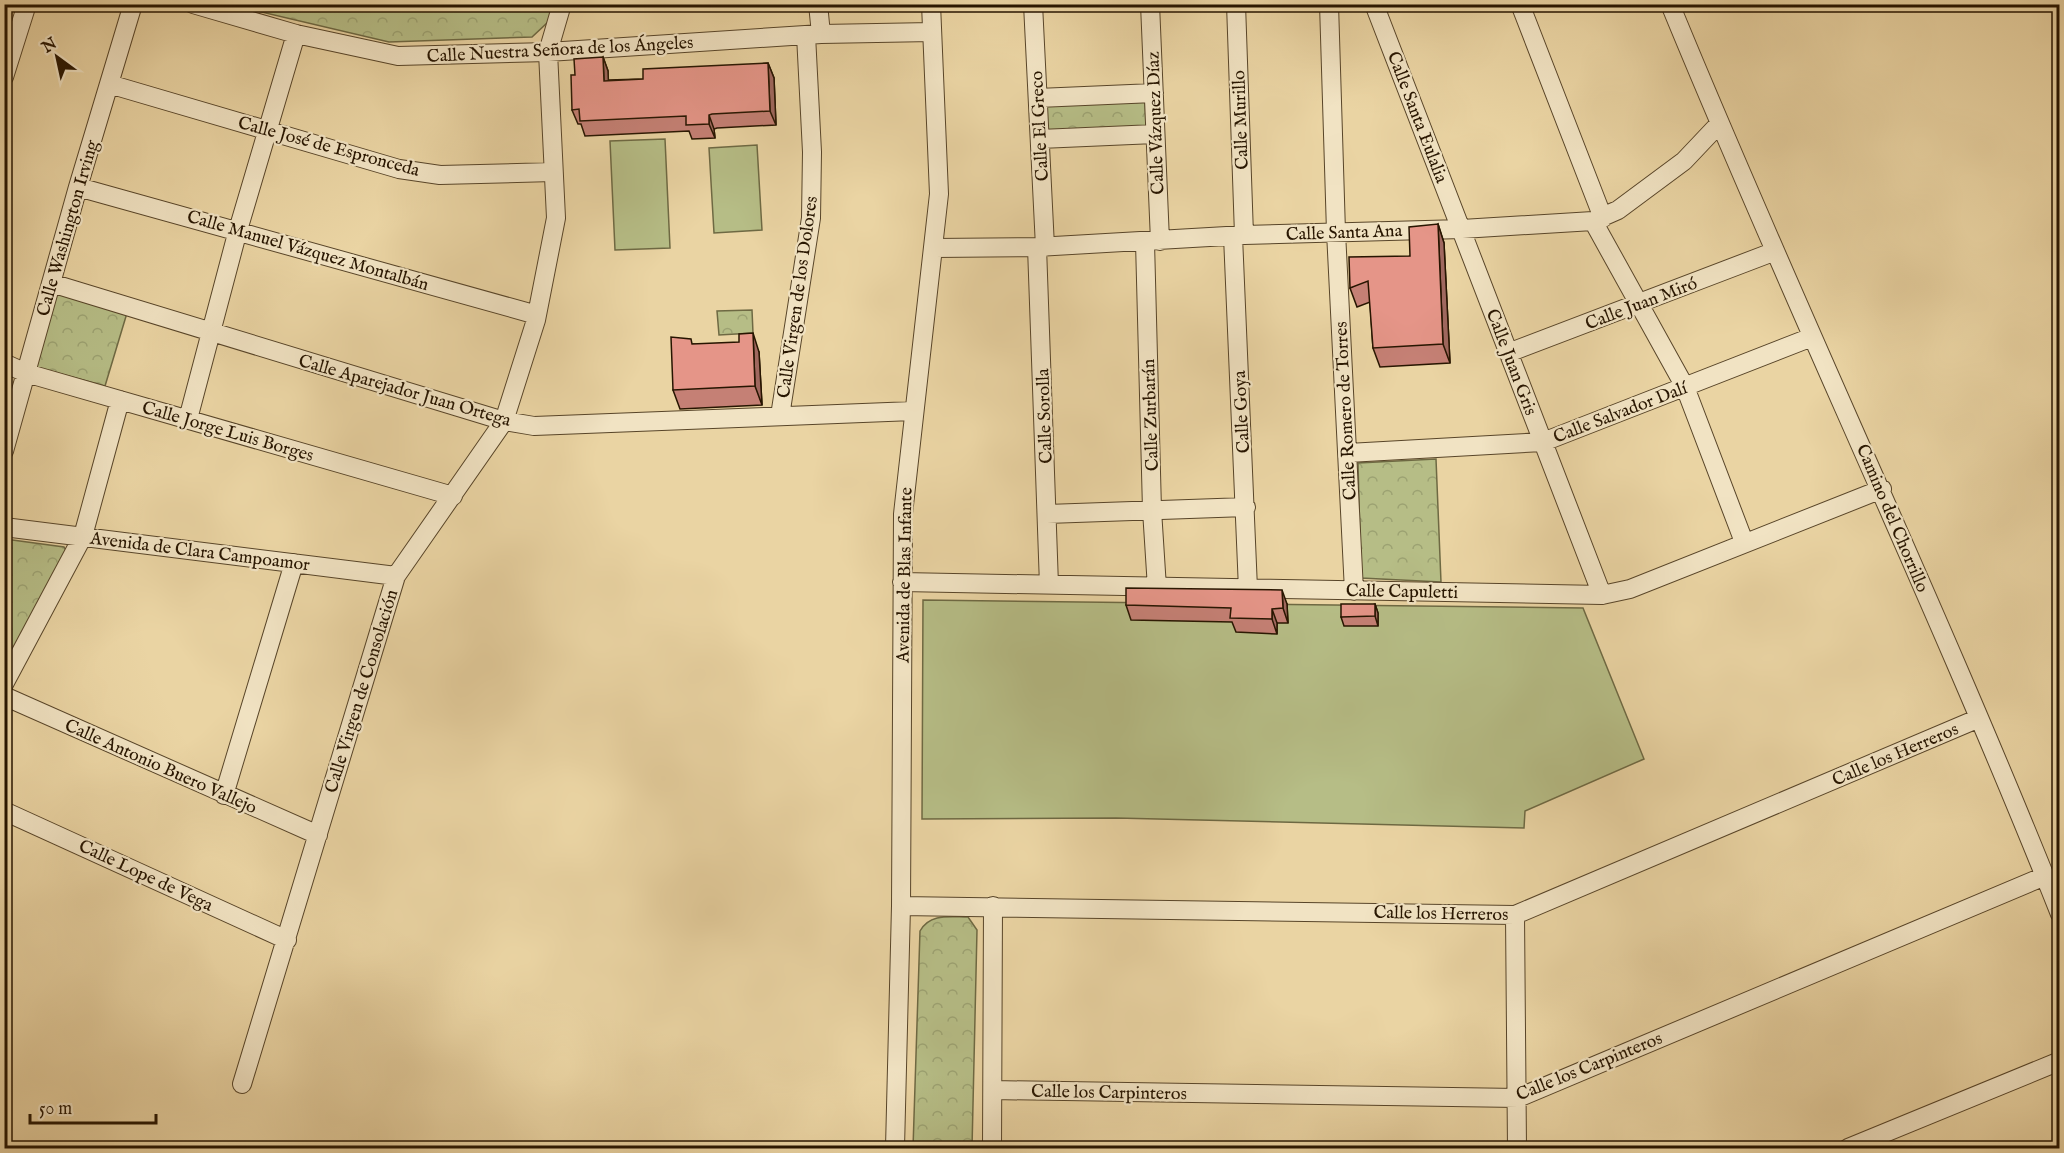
<svg xmlns="http://www.w3.org/2000/svg" width="2064" height="1153" font-family="'IM FELL English',serif">
	<defs>
		<pattern id="park-crowns" width="20" height="18" patternUnits="userSpaceOnUse" patternTransform="scale(1.5)"><rect width="20" height="18" fill="#b6bd86"/><path d="M2 6a3 3 0 1 1 6 0M12 15a3 3 0 1 1 6 0" fill="none" stroke="#9ca272"/></pattern>
	</defs>
	<rect width="100%" height="100%" fill="#ead4a3"/>
	<filter id="stains"><feTurbulence type="fractalNoise" baseFrequency=".00333" numOctaves="4"/><feColorMatrix values="0 0 0 0 .2 0 0 0 0 .09 0 0 0 0 .02 0 0 0 .5 -.17"/></filter>
	<radialGradient id="worn" r=".72"><stop offset=".6" stop-color="#630" stop-opacity="0"/><stop offset="1" stop-color="#630" stop-opacity=".3"/></radialGradient>
	<!-- park -->
	<path fill="url(#park-crowns)" stroke="#6e6943" stroke-width="1.5" d="M245,4L553,5L548,22L532,37L389,42L244,8Z
		M1145,98L1146,129L1045,134L1044,102Z
		M56,292L127,313L105,386L35,367Z
		M752,310L753,333L719,335L717,311Z
		M1436,459L1441,582L1361,578L1358,463Z
		M5,539L64,547L68,554L5,671Z
		M968,917L977,930L972,1148H913L920,931C930,913 950,917 968,917Z"/>
	<!-- garden -->
	<path fill="#b6bd86" stroke="#6e6943" stroke-width="1.5" d="M665,139L670,248L615,250L610,141Z
		M757,145L762,230L714,233L709,148Z
		M923,600L1583,608L1644,759L1525,811L1524,828L1116,818L922,819Z"/>
	<g fill="none" stroke-linecap="round" stroke-linejoin="round">
		<defs>
			<path id="street" d="M193,4L296,34L398,56L548,52L821,34L932,32
				M818,4L821,34
				M1033,4L1045,247
				M1150,4L1160,241
				M1236,4L1244,235
				M1329,4L1336,232L1354,591
				M1374,4L1602,595
				M1520,4L1603,218
				M1670,4C1795,309 1938,607 2060,914
				M4,77L27,4
				M109,84L399,169L440,175L553,172
				M1038,98L1154,93
				M1040,139L1155,134
				M78,187L537,315
				M1593,221L1685,387L1744,542
				M1233,236L1248,589
				M1145,242L1152,510L1157,588
				M1037,247L1049,585
				M934,248L1037,247L1244,235L1462,229L1593,221L1618,210L1684,161L1719,124
				M51,283L504,421L534,426L913,411
				M1508,353L1773,252
				M4,363L26,373L453,496
				M780,416L811,218L812,152L806,35
				M188,419L238,230L296,34
				M4,451L78,187L133,4
				M1348,453L1543,442L1812,337
				M1047,514L1246,507
				M4,527L396,576
				M902,582L1602,595L1630,589L1882,489
				M4,684L83,536L120,400
				M4,696L318,835
				M224,795L294,563
				M4,811L287,940
				M901,906L1515,915L1977,719
				M1515,915L1517,1148
				M242,1084L396,576L504,421L536,320L556,218L548,52L562,4
				M993,1090L1518,1098L2045,876
				M895,1148L901,906L903,514L939,194L931,4
				M992,1148L993,906
				M1848,1148L2060,1061"/>
		</defs>
		<!-- street casing -->
		<use href="#street" stroke="#584529" stroke-width="20"/>
		<!-- street -->
		<use href="#street" stroke="#f1e3c3" stroke-width="18"/>
	</g>
	<!-- wall -->
	<path fill="#c58075" stroke="#271500" stroke-width="1.5" d="M603,57L608,71V80L643,79L768,63L774,78L776,125L717,128L714,129L715,138L692,139L689,131L585,136L581,124H578L572,110Z
		M1438,224L1444,243L1450,363L1380,367L1373,348L1370,302L1357,307L1350,288L1410,256Z
		M693,344L759,352L762,405L680,409L673,390Z
		M1287,604L1288,623H1277V634L1236,632L1232,622L1131,620L1126,605Z
		M1375,604L1378,613V626H1344L1341,617Z"/>
	<!-- shaded-wall -->
	<path fill="#a0685f" stroke="#271500" stroke-width="1.5" d="M603,57L608,71L609,95L604,81Z
		M768,63L774,78L776,125L770,111Z
		M709,115L714,129L715,138L709,124Z
		M1438,224L1444,243L1450,363L1443,344Z
		M753,333L759,352L762,405L755,386Z
		M1282,590L1287,604L1288,623L1283,608Z
		M1375,604L1378,613V626L1375,616Z
		M1272,609L1277,623V634L1272,619Z"/>
	<!-- building -->
	<path fill="#e59588" stroke="#271500" stroke-width="1.5" d="M603,57L604,81L643,79V69L768,63L770,111L712,114L709,115V124L686,125V116L580,121L579,109L572,110L571,75H575L574,59Z
		M1438,224L1443,344L1373,348L1368,281L1350,288L1349,257L1410,256L1409,227Z
		M753,333L755,386L673,390L671,337L691,339L692,344L739,342V334Z
		M1126,588L1282,590L1283,608L1272,609V619L1230,618L1231,608L1126,605Z
		M1341,604H1375V616L1341,617Z"/>
	<g text-anchor="middle" stroke-width="4.5" stroke-linejoin="round" paint-order="stroke">
		<!-- street labels -->
		<g font-size="18" fill="#271500" stroke="#f1e3c3">
			<text transform="translate(560 49) rotate(-3)" y="6">Calle Nuestra Señora de los Ángeles</text>
			<text transform="translate(1418 117) rotate(69)" y="6">Calle Santa Eulalia</text>
			<text transform="translate(1240 120) rotate(-92)" y="6">Calle Murillo</text>
			<text transform="translate(1155 123) rotate(-92)" y="6">Calle Vázquez Díaz</text>
			<text transform="translate(1039 126) rotate(-93)" y="6">Calle El Greco</text>
			<text transform="translate(329 146) rotate(15)" y="6">Calle José de Espronceda</text>
			<text transform="translate(67 228) rotate(-74)" y="6">Calle Washington Irving</text>
			<text transform="translate(1344 232) rotate(-2)" y="6">Calle Santa Ana</text>
			<text transform="translate(308 250) rotate(16)" y="6">Calle Manuel Vázquez Montalbán</text>
			<text transform="translate(797 297) rotate(-82)" y="6">Calle Virgen de los Dolores</text>
			<text transform="translate(1641 303) rotate(-21)" y="6">Calle Juan Miró</text>
			<text transform="translate(1512 362) rotate(69)" y="6">Calle Juan Gris</text>
			<text transform="translate(405 390) rotate(16)" y="6">Calle Aparejador Juan Ortega</text>
			<text transform="translate(1345 411) rotate(-93)" y="6">Calle Romero de Torres</text>
			<text transform="translate(1241 412) rotate(-93)" y="6">Calle Goya</text>
			<text transform="translate(1620 412) rotate(-21)" y="6">Calle Salvador Dalí</text>
			<text transform="translate(1150 415) rotate(-92)" y="6">Calle Zurbarán</text>
			<text transform="translate(1044 416) rotate(-92)" y="6">Calle Sorolla</text>
			<text transform="translate(228 431) rotate(16)" y="6">Calle Jorge Luis Borges</text>
			<text transform="translate(1893 518) rotate(67)" y="6">Camino del Chorrillo</text>
			<text transform="translate(200 551) rotate(7)" y="6">Avenida de Clara Campoamor</text>
			<text transform="translate(904 575) rotate(-89)" y="6">Avenida de Blas Infante</text>
			<text transform="translate(1402 591) rotate(1)" y="6">Calle Capuletti</text>
			<text transform="translate(361 691) rotate(-73)" y="6">Calle Virgen de Consolación</text>
			<text transform="translate(1895 754) rotate(-23)" y="6">Calle los Herreros</text>
			<text transform="translate(161 766) rotate(24)" y="6">Calle Antonio Buero Vallejo</text>
			<text transform="translate(146 875) rotate(25)" y="6">Calle Lope de Vega</text>
			<text transform="translate(1441 913) rotate(1)" y="6">Calle los Herreros</text>
			<text transform="translate(1589 1066) rotate(-22)" y="6">Calle los Carpinteros</text>
			<text transform="translate(1109 1092) rotate(1)" y="6">Calle los Carpinteros</text>
		</g>
	</g>
	<!-- margin -->
	<rect width="2064" height="1153" fill="none" stroke="#ead4a3" stroke-width="24"/>
	<rect x="6" y="6" width="2052" height="1141" fill="none" stroke="#271500" stroke-width="3"/>
	<rect x="12" y="12" width="2040" height="1129" fill="none" stroke="#271500" stroke-width="1.5"/>
	<!-- north arrow -->
	<g transform="translate(57 57) rotate(327)" stroke="#f1e3c3" stroke-width="4.5" paint-order="stroke">
	<path d="M0-4.5L10 22L0 15L-10 22Z" fill="#271500"/>
	<text y="-9" font-size="16" font-weight="bold" text-anchor="middle" fill="#271500">N</text>
	</g>
	<!-- scale -->
	<path d="M30 1114v9h126v-9" fill="none" stroke="#271500" stroke-width="3"/>
	<text x="39" y="1114" font-size="18" fill="#271500" stroke="#f1e3c3" stroke-width="4.5" paint-order="stroke">50 m</text>
	<rect width="100%" height="100%" filter="url(#stains)"/>
	<rect width="100%" height="100%" fill="url(#worn)"/>
</svg>
